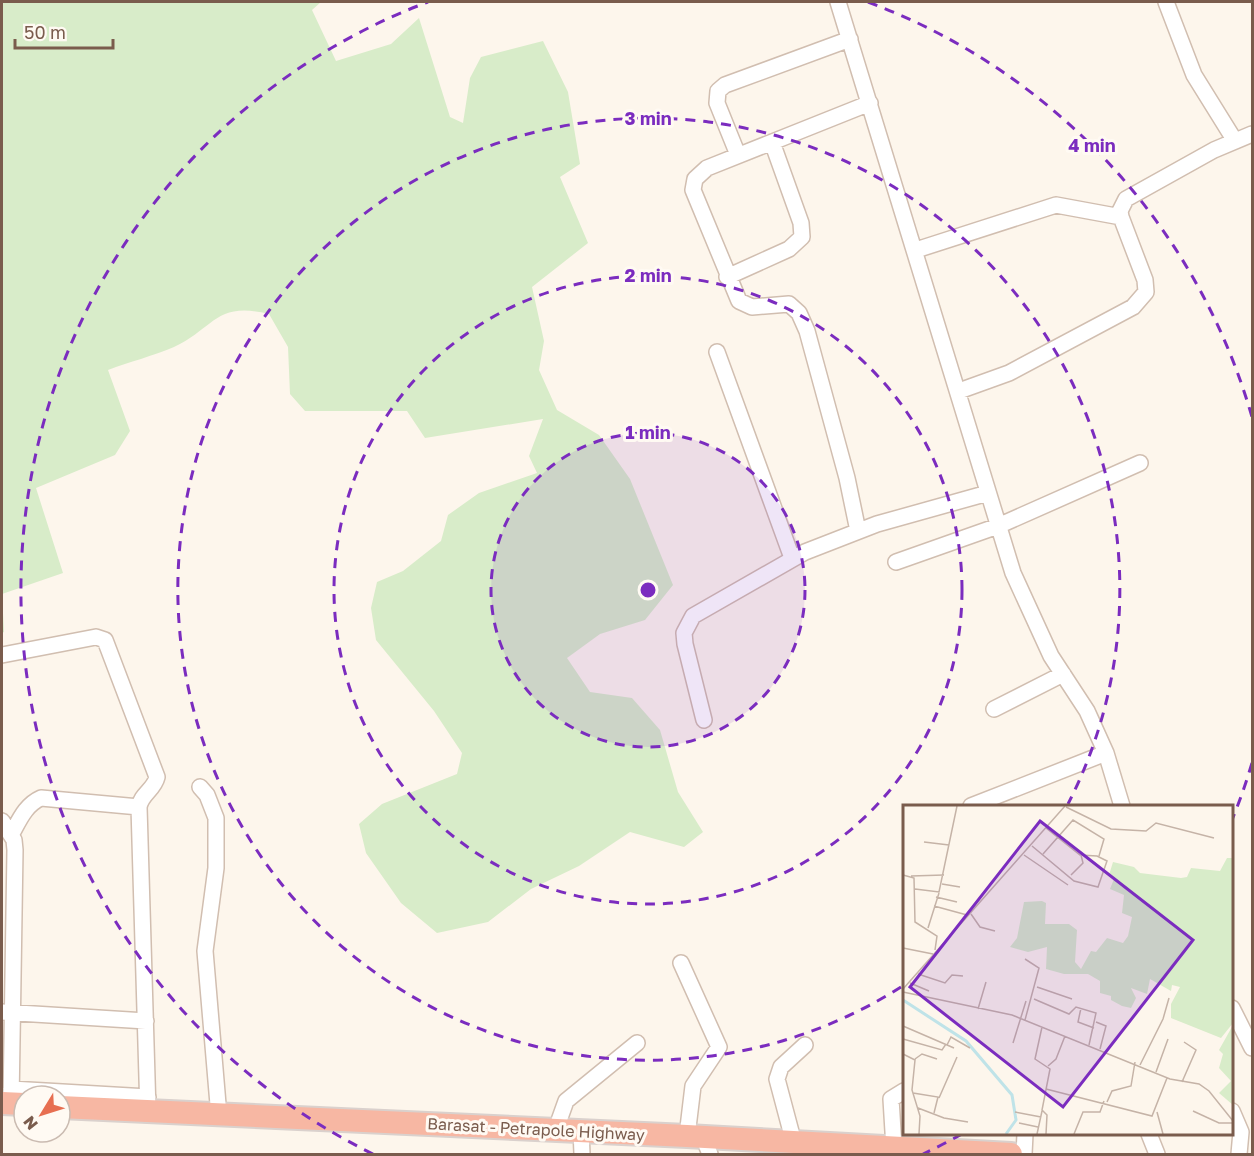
<svg xmlns="http://www.w3.org/2000/svg" width="1254" height="1156" font-family="'Golos Text',sans-serif">
	<rect width="100%" height="100%" fill="#fdf6ec"/>
	<!-- green -->
	<path fill="#d8ecc9" d="M2,2H321L312,10L336,61L391,44L419,18L450,117L463,123L470,78L481,57L543,41L568,92L580,164L560,177L588,243L532,287L544,341L539,370L557,410L599,435L630,479L673,585L645,620L600,634L567,658L590,692L632,698L660,730L678,792L703,832L684,847L630,832L579,866L531,889L488,922L437,933L401,903L366,853L359,824L382,804L457,774L462,753L434,711L376,640L371,608L377,582L403,571L441,541L448,515L479,493L537,473L529,456L543,419L425,438L407,411H305L290,394L288,347L269,314C215,301 215,328 174,347C153,356 129,362 108,370L130,431L115,455L36,488L63,573L2,594L4,632L2,633Z"/>
	<g fill="none" stroke-linecap="round" stroke-linejoin="round">
		<defs>
			<path id="minor" d="M838,2L1013,573L1051,656L1087,711L1106,753L1122,806
				M1166,2L1194,75L1235,141
				M738,155L717,103L718,91L725,85L850,39
				M916,250L1056,205L1121,217
				M727,277L789,249L802,237L801,223L772,142
				M717,352L792,558
				M959,391L1009,373L1133,307L1146,292L1145,280L1121,217L1120,211L1126,199L1214,150L1252,134
				M858,531L847,478L807,331L799,313L789,304L752,307L739,301L693,190L695,179L707,168L870,103
				M896,562L998,526L1140,463
				M2,655L96,637L105,640L157,777C154,790 141,794 139,807L148,1112
				M994,709L1063,674
				M704,720L685,644L684,633L693,616L805,552L877,524L988,493
				M200,787L207,795L216,818V868L205,951L219,1116
				M971,806L1106,753
				M2,821L14,840L15,850L11,1103
				M11,835C19,821 25,805 41,798L139,807
				M681,963L719,1047L693,1086L687,1136
				M1232,1008L1252,1048
				M2,1012L146,1021
				M11,1089L148,1097
				M1232,1111L1241,1132L1239,1154
				M556,1129L566,1101L637,1043
				M581,1130L582,1154
				M1149,1134L1157,1154
				M703,1137L710,1154
				M794,1143L777,1079L781,1067L805,1045
				M894,1148L891,1099L904,1091
				M1024,1154L1025,1134"/>
			<path id="highway" d="M2,1103L24,1104
				M60,1107L687,1136L1011,1154"/>
		</defs>
		<!-- minor casing -->
		<use href="#minor" stroke="#d1beb0" stroke-width="18"/>
		<!-- highway casing -->
		<use href="#highway" stroke="#dad1cd" stroke-width="26"/>
		<!-- minor -->
		<use href="#minor" stroke="#fff" stroke-width="15"/>
		<!-- highway -->
		<use href="#highway" stroke="#f7b7a3" stroke-width="22"/>
	</g>
	<!-- distance rings -->
	<circle cx="648" cy="590" r="157" fill="#7b2cbf" fill-opacity=".12"/>
	<g fill="none" stroke="#7b2cbf" stroke-width="3" stroke-dasharray="10 8">
		<circle cx="648" cy="590" r="157"/>
		<circle cx="648" cy="590" r="314"/>
		<path d="M901 987A471 471 0 1 1 1068 804"/>
		<path d="M1252 763A628 628 0 0 1 1232 820M962 1134A628 628 0 0 1 923 1154M373 1154A628 628 0 0 1 428 2M868 2A628 628 0 0 1 1252 417"/>
	</g>
	<g text-anchor="middle" stroke-width="6" stroke-linejoin="round" paint-order="stroke">
		<!-- street labels -->
		<g font-size="16" fill="#7a5c4d" stroke="#fffaf3">
			<text transform="translate(536 1129) rotate(3)" y="6">Barasat - Petrapole Highway</text>
		</g>
	</g>
	<!-- overview -->
	<g transform="translate(903 805)">
		<rect width="330" height="330" fill="#fdf6ec"/>
		<path d="M324,53H330V218L318,233L268,213V199L277,182L269,180L268,186L247,174L244,189L228,183L233,193L228,203L219,201L208,195V191L197,188V176L185,169H161L143,164L144,142L125,147L107,142L114,133L121,97L139,96L143,98L142,119H166L174,125L172,157L178,164L188,146L193,147L204,133L220,138L225,131L229,112L219,108L221,90L207,84L211,74L206,70L210,57L231,62L237,68L278,73L284,72L288,63L317,66ZM330,220V300L316,288L328,276L316,263L320,249L316,245Z" fill="#d8ecc9"/>
		<path fill="none" stroke="#bfe3e8" stroke-width="3" d="M0,195L63,236L109,290L113,315L103,329"/>
		<path fill="none" stroke="#c5b3a7" stroke-width="1.5" d="M163,2L208,24L243,26L253,18L311,33M21,37L46,40M129,41L171,76L195,82L204,56L194,51L177,50L143,23M140,49L170,15L201,34L196,51M121,50L165,80M0,70L11,73L12,117L34,131L32,145M168,70L180,58L178,50M8,71L41,70M39,79L57,82M12,84L36,87L54,1M33,92L54,97M31,101L64,110M68,109L77,122L92,126M25,123L36,88M0,143L30,149M122,154L136,163L122,215M15,169L42,178L49,170L60,171M7,178L26,186M134,182L169,194M0,184L162,1M0,187L109,210L267,274L296,279L306,286L330,316M131,194L166,209L173,202L193,208L186,240M178,203L175,217L191,223M75,204L83,177M193,217L203,221L197,244M0,221L51,243M139,222L132,254L147,264L139,305L144,310L143,329M0,234L39,245L43,239M110,238L123,196M44,240L48,232L67,243M0,249L12,255L9,285L17,311L16,329M12,254L19,249L34,254M237,260L260,214L266,193M145,261L153,254L162,231M253,267L265,234M279,277L293,245L281,237M143,284L249,311L264,273M10,288L35,292L31,308M36,293L54,252M204,297L209,286L228,281L232,257M15,303L41,313L65,317M290,306L316,318H330M112,307L138,312M254,307L260,329M116,318L135,322M134,329L139,306M171,329L180,307H197L201,296"/>
		<path fill="#7b2cbf" fill-opacity="0.15" stroke="#7b2cbf" stroke-width="3" d="M137,16L290,135L160,302L7,182Z"/>
		<rect width="330" height="330" fill="none" stroke="#7a5c4d" stroke-width="3"/>
	</g>
	<circle cx="648" cy="590" r="9" fill="#7b2cbf" stroke="#fffaf3" stroke-width="3"/>
	<g font-size="18" text-anchor="middle" font-weight="bold" fill="#7b2cbf" stroke="#fffaf3" stroke-width="6" stroke-linejoin="round" paint-order="stroke">
		<text x="648" y="125">3 min</text>
		<text x="1092" y="152">4 min</text>
		<text x="648" y="282">2 min</text>
		<text x="648" y="439">1 min</text>
	</g>
	<!-- border -->
	<rect width="1254" height="1156" fill="none" stroke="#7a5c4d" stroke-width="6"/>
	<!-- north arrow -->
	<g transform="translate(42 1114) rotate(232)"><circle r="28" fill="#fffaf3" stroke="#cabbb1" stroke-width="1.5"/>
	<path d="M0-4.5L10 22L0 15L-10 22Z" fill="#e76f51"/>
	<text y="-9" font-size="16" font-weight="bold" text-anchor="middle" fill="#7a5c4d">N</text>
	</g>
	<!-- scale -->
	<path d="M15 39v9h98v-9" fill="none" stroke="#7a5c4d" stroke-width="3"/>
	<text x="24" y="39" font-size="18" fill="#7a5c4d" stroke="#fffaf3" stroke-width="4.5" paint-order="stroke">50 m</text>
</svg>
